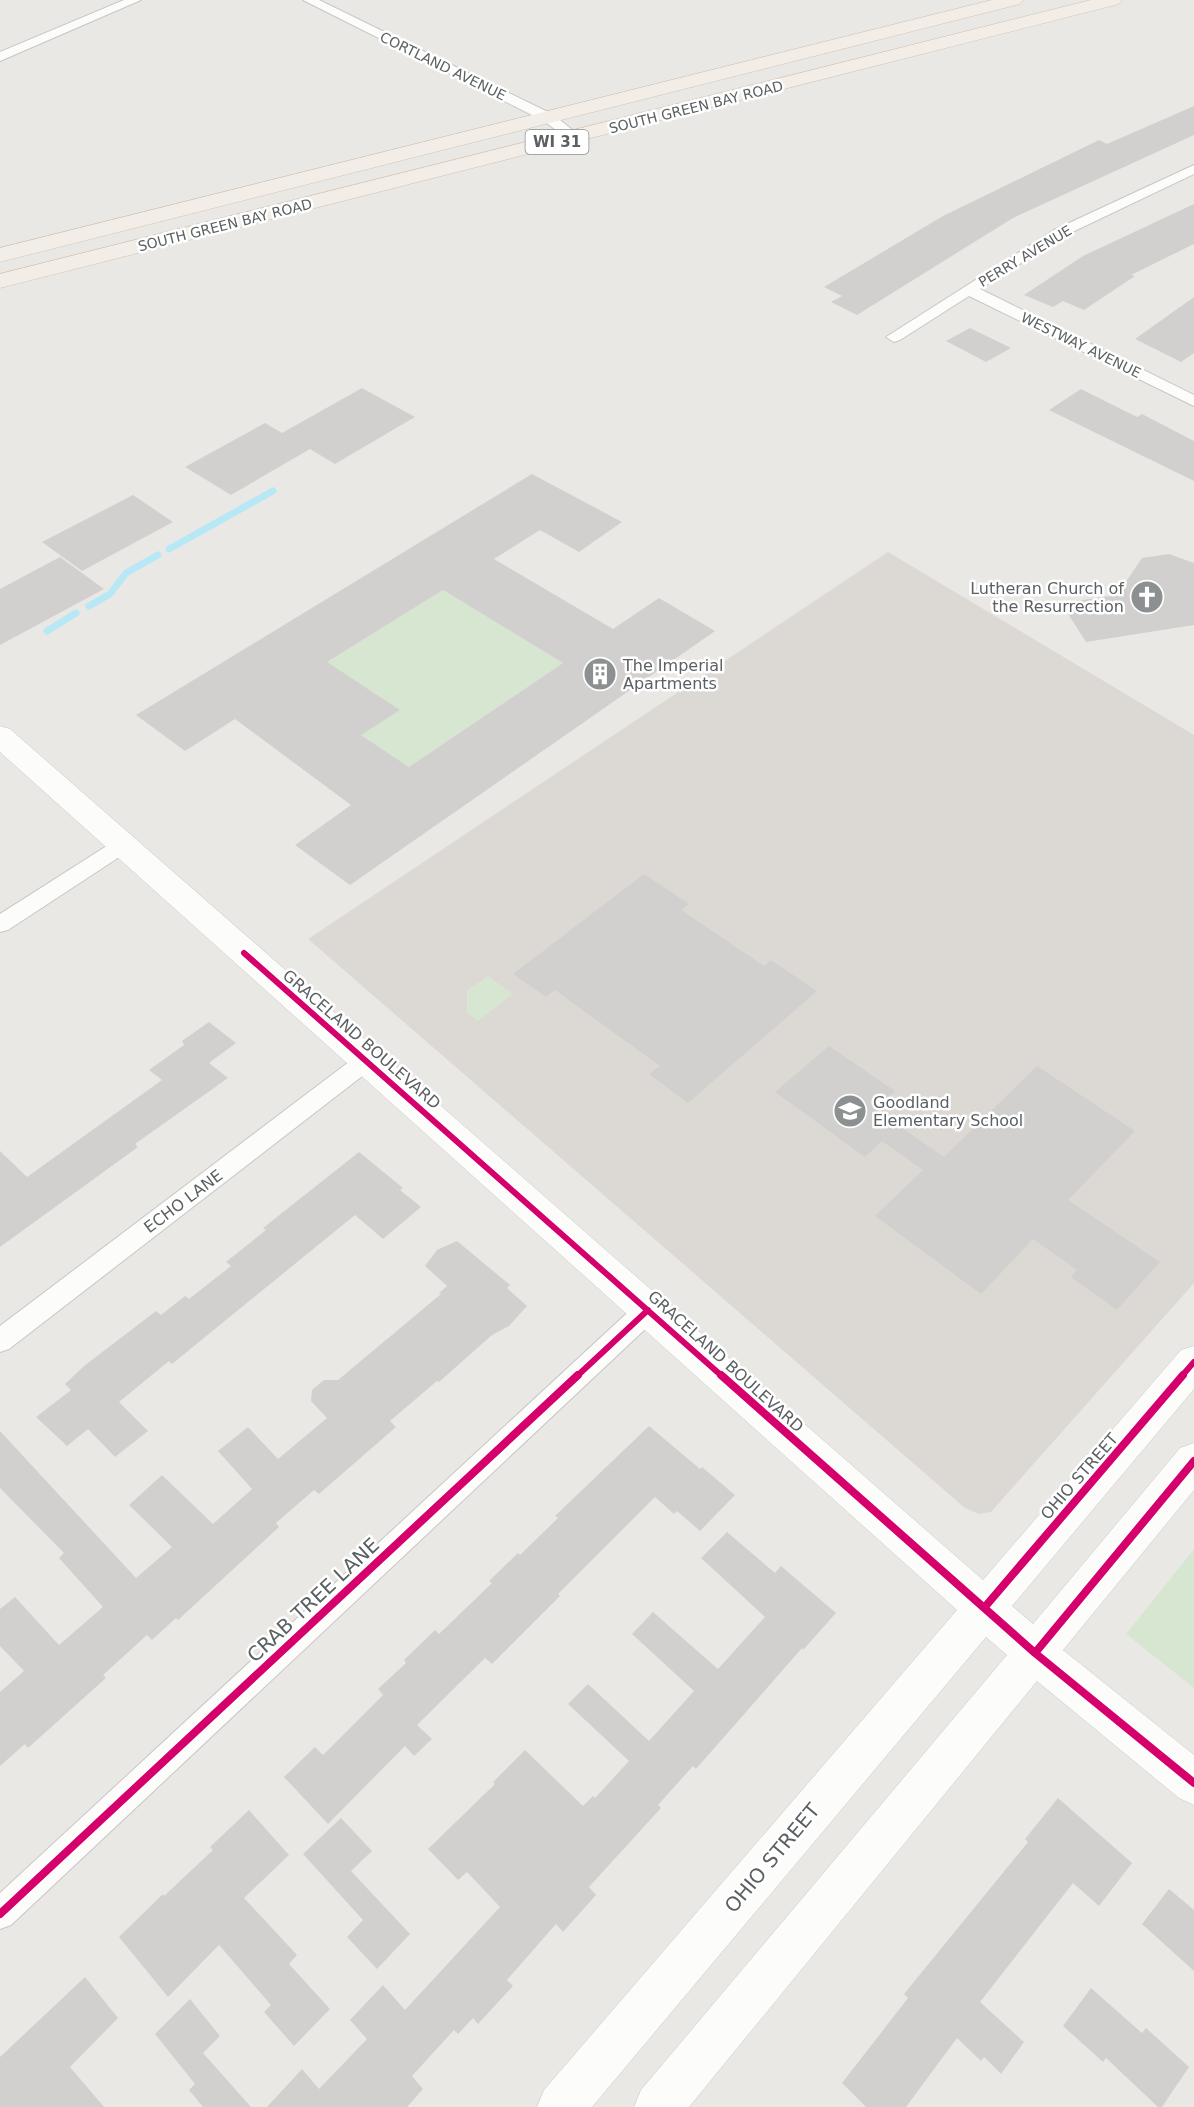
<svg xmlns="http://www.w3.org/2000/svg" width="1194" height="2107" font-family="'DejaVu Sans',sans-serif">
	<rect width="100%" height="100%" fill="#eae8e5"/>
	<!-- education -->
	<path fill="#dcd8d4" d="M888,552L1194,735V1283L991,1512L979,1514L965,1508L308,939Z"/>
	<!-- green -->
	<path fill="#d7e6d0" d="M443,590L563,663L409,767L361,735L399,710L367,688L329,712L290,685Z
		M488,976L513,994L478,1021L467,1013V990Z
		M1194,1549V1688L1126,1634Z"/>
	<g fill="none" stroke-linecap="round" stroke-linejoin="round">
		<!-- stream -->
		<path stroke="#b8e8f6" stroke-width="7" d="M169,549L273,491
			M89,606L110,594L126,573L158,555
			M47,631L76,613"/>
	</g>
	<!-- building -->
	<path fill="#d2d0cf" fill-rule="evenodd" d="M1194,106V135L1013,218L857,315L831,302L842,296L824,287L943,216L1099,140L1107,144Z
		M1194,204V244L1131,275L1135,276L1084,310L1063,301L1053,307L1024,295L1083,256Z
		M1194,297V353L1181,362L1135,339Z
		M970,328L1011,348L986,362L946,341Z
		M362,388L415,417L335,464L310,449L231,495L185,467L265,423L282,433Z
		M1081,389L1137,417L1142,414L1194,441V481L1049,410Z
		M532,474L622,522L579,552L540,530L494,559L613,629L659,598L715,631L350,885L295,845L351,805L235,719L185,751L136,715ZM443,590L563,663L409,767L361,735L400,710L327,662Z
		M133,495L173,522L82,571L42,542Z
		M1169,554L1194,563V625L1086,642L1061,603L1117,595L1142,558Z
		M60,557L104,589L0,645V589Z
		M644,874L689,904L681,910L764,966L771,960L817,991L688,1103L649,1074L660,1066L555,990L546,997L513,974Z
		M209,1022L236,1043L209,1063L228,1078L135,1144L138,1147L0,1247V1151L27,1177L162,1080L149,1070L184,1045L182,1041Z
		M829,1046L895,1091L875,1109L944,1157L1037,1066L1135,1131L1068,1200L1160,1262L1117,1310L1071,1277L1077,1270L1033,1239L981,1294L875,1216L923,1170L882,1141L865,1157L775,1092Z
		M359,1152L403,1188L400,1190L421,1207L383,1239L355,1215L172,1364L169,1361L119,1402L148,1431L115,1457L88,1429L67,1446L36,1417L71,1390L65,1384L84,1366L156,1311L161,1315L185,1296L189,1299L231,1266L226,1262L266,1230L263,1228Z
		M457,1241L510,1285L507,1288L527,1306L509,1326L492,1335L439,1382L437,1381L390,1421L396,1427L319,1494L314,1490L276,1523L279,1527L178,1620L176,1618L152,1640L147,1635L103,1675L106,1678L28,1748L25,1744L0,1766V1692L24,1671L0,1646V1609L15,1597L59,1645L103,1607L59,1558L64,1553L0,1488V1431L136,1578L172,1547L129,1505L162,1475L213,1524L252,1489L218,1451L248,1427L278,1459L327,1418L311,1401L312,1390L324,1380H338L441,1294L439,1293L447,1286L425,1266L437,1250Z
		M649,1426L700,1469L702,1467L735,1495L700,1531L677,1511L674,1514L655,1497L558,1594L560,1596L492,1664L485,1658L417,1725L432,1739L414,1756L405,1746L328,1824L284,1777L315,1747L323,1755L383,1695L378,1689L406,1663L404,1660L435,1630L439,1634L492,1583L489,1581L518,1553L520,1555L558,1518L555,1516Z
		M727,1532L775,1573L781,1566L836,1613L803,1650L802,1648L696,1769L693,1766L658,1805L661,1808L589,1887L596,1895L563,1932L556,1924L507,1980L513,1986L478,2024L473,2018L458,2034L454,2030L412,2076L423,2089L407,2107H267L302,2069L319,2089L367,2039L350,2020L383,1985L405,2010L500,1907L467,1872L458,1880L428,1849L495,1784L493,1782L525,1750L583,1806L593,1796L595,1798L629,1761L568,1704L588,1684L649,1741L694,1691L632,1634L653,1612L718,1669L765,1617L701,1558Z
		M1058,1798L1132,1863L1099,1906L1073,1883L980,2002L1024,2042L1001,2074L984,2057L981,2061L957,2038L906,2107H866L842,2083L908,1998L904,1994L1028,1842L1025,1839Z
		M249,1810L289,1855L244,1898L297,1955L289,1964L330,2009L294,2046L264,2012L271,2005L219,1945L168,1997L119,1937L163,1894L164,1896L213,1850L210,1847Z
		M341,1818L372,1851L351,1871L410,1934L377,1969L347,1937L363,1920L303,1854Z
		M1169,1889L1194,1910V1971L1142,1924Z
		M85,1977L118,2018L70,2067L104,2107H0V2057Z
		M1091,1988L1142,2033L1146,2028L1189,2067L1162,2107H1158L1106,2058L1103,2062L1063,2026Z
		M190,1999L220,2036L203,2053L251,2107H203L189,2090L195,2084L155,2034Z"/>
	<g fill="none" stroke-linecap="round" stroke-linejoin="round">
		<defs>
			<path id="street" d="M124,0H141L0,61V52Z
				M303,0H319L554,115L581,137L579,140H569L544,121Z
				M1194,165V174L1064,236L980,289L1194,395V406L969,296L900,340L894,342L886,337L1054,230Z
				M123,838L130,840L133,845L130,850L8,930L0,932V914L116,840Z
				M366,1052L374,1055L377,1061L374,1067L9,1349L0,1352V1326L358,1055Z
				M648,1299L657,1302L660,1310L657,1318L11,1925L0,1929V1893L639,1302Z"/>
			<path id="secondary" d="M0,726L10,729L983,1580L1181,1350L1194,1346V1389L1012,1606L1033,1624L1180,1448L1194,1443V1490L1063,1650L1194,1755V1805L1179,1798L1037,1681L689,2107H634L641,2090L1007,1655L986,1637L592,2107H537L544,2090L957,1610L0,752Z"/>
			<path id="primary" d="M992,0H1023L1020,4L0,262V248Z
				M1091,0H1122L1119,4L0,288V274Z"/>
		</defs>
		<!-- street casing -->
		<use href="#street" stroke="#c6c6c6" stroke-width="2"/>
		<!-- secondary casing -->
		<use href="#secondary" stroke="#c6c6c6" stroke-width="1"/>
		<!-- primary casing -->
		<use href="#primary" stroke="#d2c3b3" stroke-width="1"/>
		<!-- street -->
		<use href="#street" fill="#fcfcfb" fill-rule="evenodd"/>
		<!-- secondary -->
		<use href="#secondary" fill="#fcfcfb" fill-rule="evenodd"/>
		<!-- primary -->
		<use href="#primary" fill="#f2eee7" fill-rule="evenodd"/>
		<defs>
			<path id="cycleway-far1" d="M244,953L723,1377
				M576,1377L648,1310
				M1181,1377L1194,1362"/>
			<path id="cycleway" d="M721,1375L1035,1653L1194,1783
				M984,1608L1183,1375
				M1035,1653L1194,1461
				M0,1914L578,1375"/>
		</defs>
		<!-- cycleway-far1 casing -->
		<use href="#cycleway-far1" stroke="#fff" stroke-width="10"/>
		<!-- cycleway casing -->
		<use href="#cycleway" stroke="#fff" stroke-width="11"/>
		<!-- cycleway-far1 -->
		<use href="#cycleway-far1" stroke="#d6006c" stroke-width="6"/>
		<!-- cycleway -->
		<use href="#cycleway" stroke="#d6006c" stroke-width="8"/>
	</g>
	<!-- icons -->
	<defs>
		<symbol id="church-disc" viewBox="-11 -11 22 22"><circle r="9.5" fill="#8d9090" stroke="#fff"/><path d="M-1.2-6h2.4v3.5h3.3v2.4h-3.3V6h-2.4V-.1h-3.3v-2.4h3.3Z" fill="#fff"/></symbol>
		<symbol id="building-disc" viewBox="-11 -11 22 22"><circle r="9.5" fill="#8d9090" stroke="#fff"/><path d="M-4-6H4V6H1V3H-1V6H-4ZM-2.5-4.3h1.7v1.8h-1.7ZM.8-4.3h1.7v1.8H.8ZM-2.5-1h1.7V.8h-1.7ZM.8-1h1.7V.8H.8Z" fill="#fff"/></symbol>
		<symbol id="school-disc" viewBox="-11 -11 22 22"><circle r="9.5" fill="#8d9090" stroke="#fff"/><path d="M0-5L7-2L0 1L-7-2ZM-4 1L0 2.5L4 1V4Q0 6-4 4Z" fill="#fff"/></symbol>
	</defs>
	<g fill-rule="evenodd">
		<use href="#church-disc" x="1128" y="578" width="38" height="38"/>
		<use href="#building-disc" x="581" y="655" width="38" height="38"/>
		<use href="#school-disc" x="831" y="1092" width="38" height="38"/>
	</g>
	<g text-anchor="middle" stroke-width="5" stroke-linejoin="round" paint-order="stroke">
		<!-- far-street labels -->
		<g font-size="14" fill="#5b6063" stroke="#fff">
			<text transform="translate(443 66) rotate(26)" y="5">CORTLAND AVENUE</text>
			<text transform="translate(696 107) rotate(-14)" y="5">SOUTH GREEN BAY ROAD</text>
			<text transform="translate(225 225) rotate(-14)" y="5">SOUTH GREEN BAY ROAD</text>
			<text transform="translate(1025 256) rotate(-31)" y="5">PERRY AVENUE</text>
			<text transform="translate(1081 345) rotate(26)" y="5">WESTWAY AVENUE</text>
		</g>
		<!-- shield labels -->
		<rect fill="#fff" stroke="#8c9092" stroke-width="1.5" x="525.5" y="130" width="63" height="24" rx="4.5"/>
		<g font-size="15" font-weight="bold" fill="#5b6063">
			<text x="557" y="147">WI 31</text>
		</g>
		<!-- poi labels -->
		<g font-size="16" fill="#5b6063" stroke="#fff" text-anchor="start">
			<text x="1124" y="594" text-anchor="end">Lutheran Church of<tspan x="1124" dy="18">the Resurrection</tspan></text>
			<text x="623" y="671">The Imperial<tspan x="623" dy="18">Apartments</tspan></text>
			<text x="873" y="1108">Goodland<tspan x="873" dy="18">Elementary School</tspan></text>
		</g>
		<!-- street labels -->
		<g font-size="16" fill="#5b6063" stroke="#fff">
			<text transform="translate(362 1039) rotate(41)" y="6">GRACELAND BOULEVARD</text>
			<text transform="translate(183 1201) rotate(-37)" y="6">ECHO LANE</text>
			<text transform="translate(726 1361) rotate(42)" y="6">GRACELAND BOULEVARD</text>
			<text transform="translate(1079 1476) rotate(-49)" y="6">OHIO STREET</text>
		</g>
		<!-- near-street labels -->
		<g font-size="20" fill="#5b6063" stroke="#fff">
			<text transform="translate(313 1600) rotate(-43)" y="7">CRAB TREE LANE</text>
			<text transform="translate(772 1858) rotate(-50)" y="7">OHIO STREET</text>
		</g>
	</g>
</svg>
